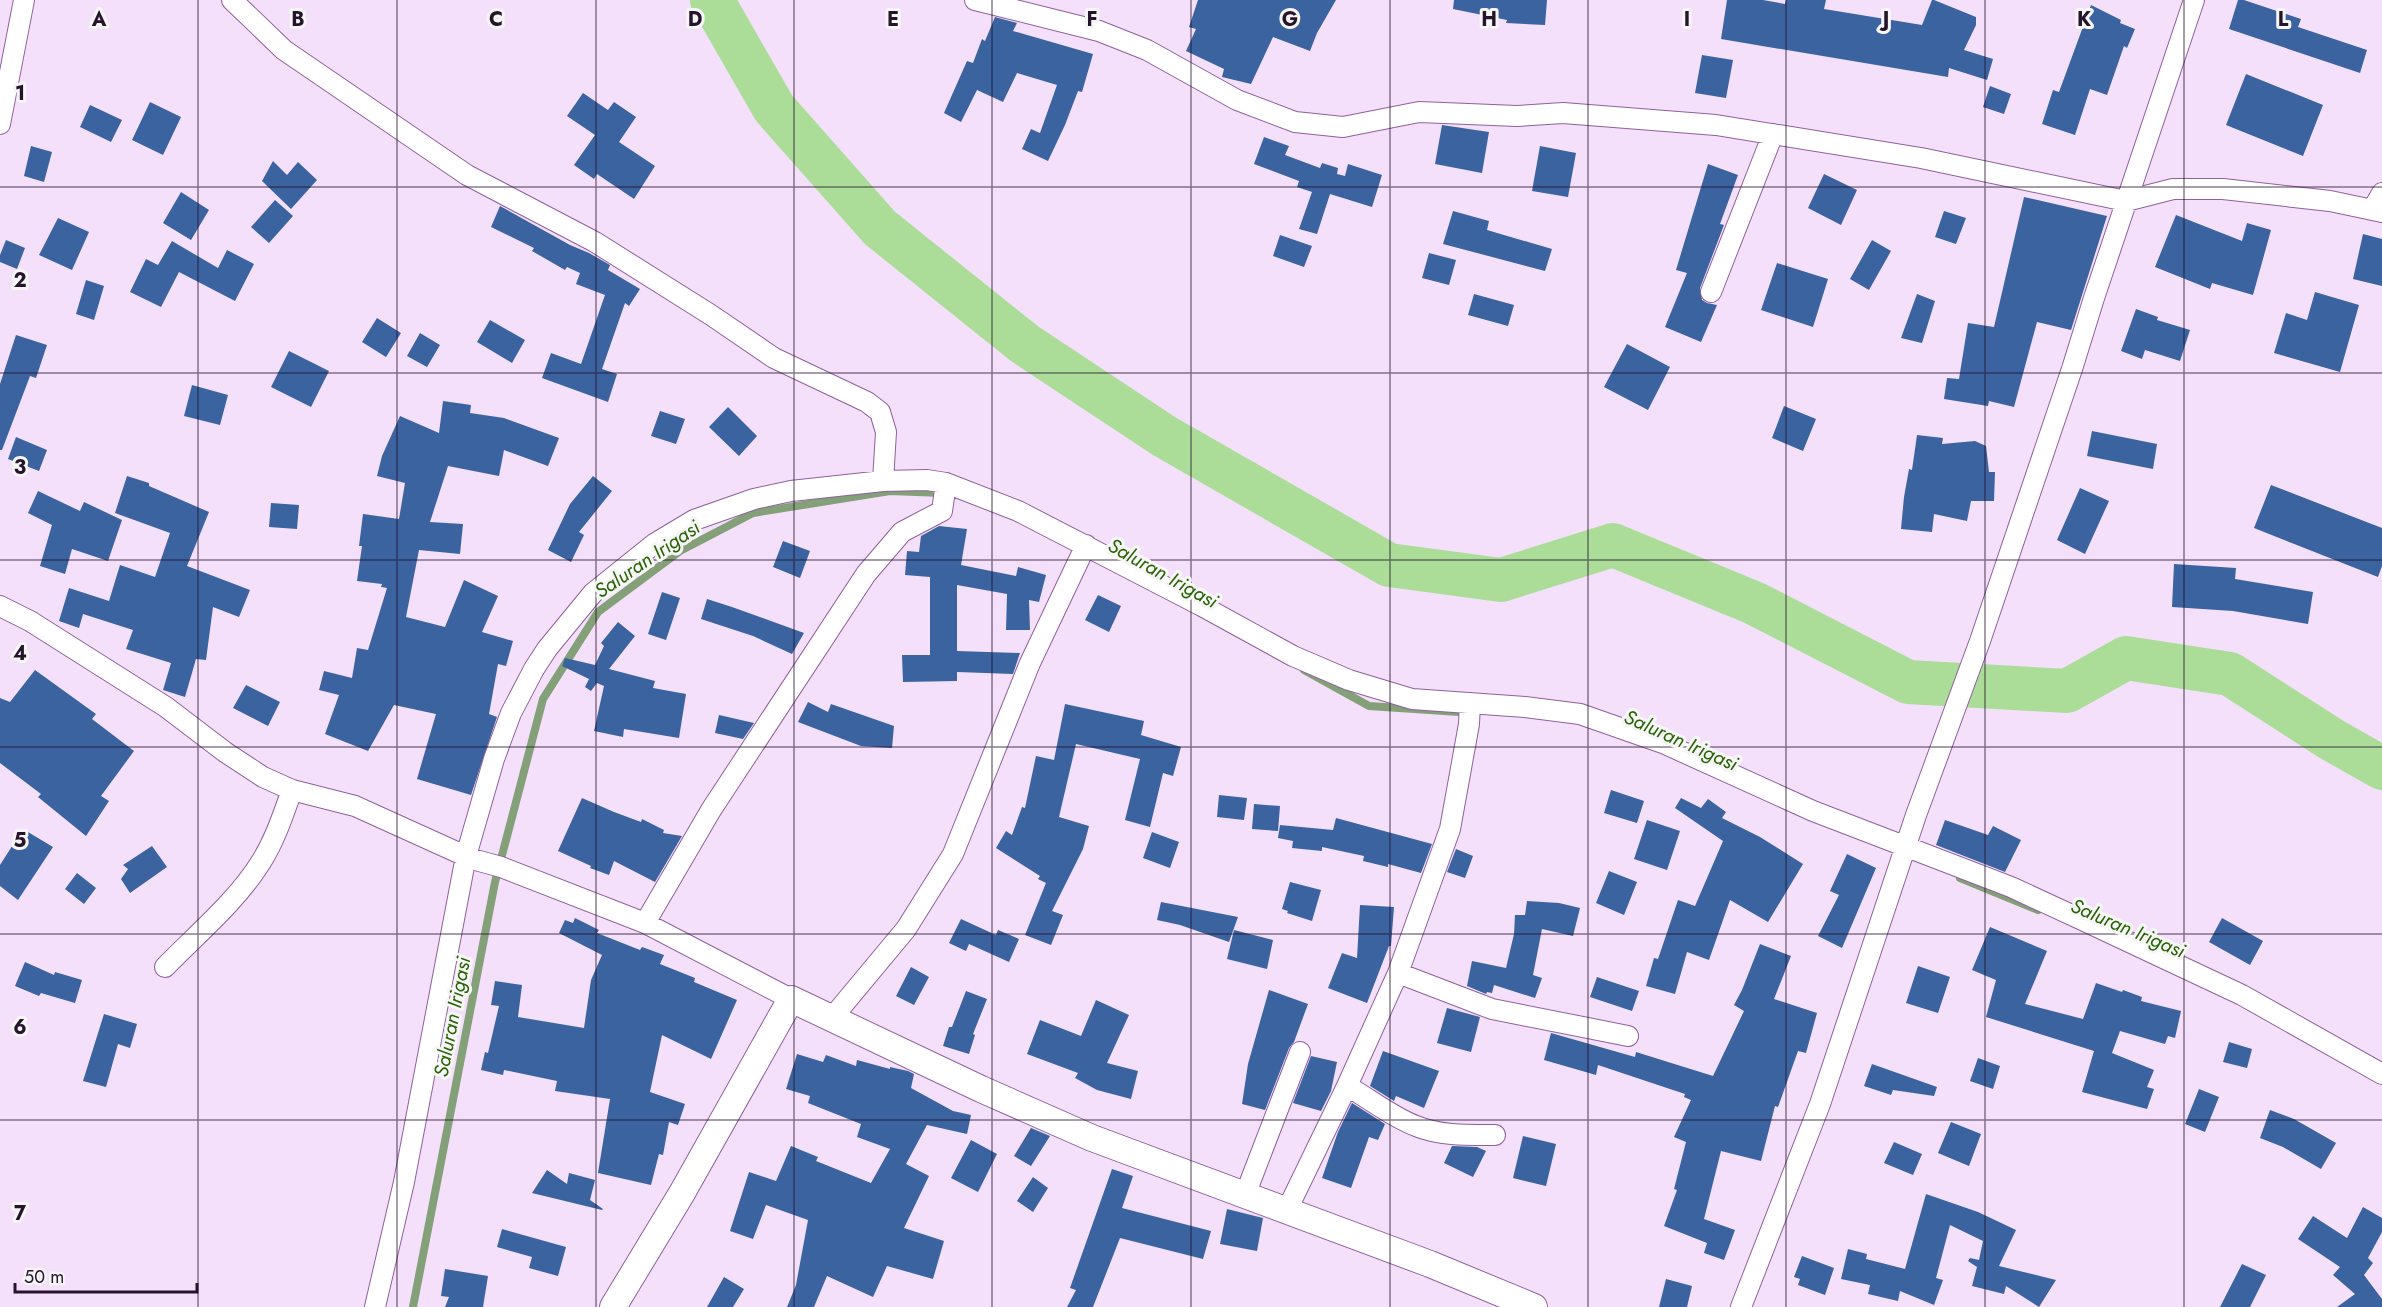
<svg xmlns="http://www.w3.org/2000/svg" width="2382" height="1307" font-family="Jost,sans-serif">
	<rect width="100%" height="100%" fill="#f5e0fc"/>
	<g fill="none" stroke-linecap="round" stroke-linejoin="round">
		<!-- stream -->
		<path stroke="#83a078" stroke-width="8" d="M1304,670L1369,706L1459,712
			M1960,878L2038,910
			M413,1307L495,882L543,699L598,612L680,551L753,513L890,491L943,493"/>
		<!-- river -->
		<path stroke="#abdd99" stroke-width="44" d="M712,0L774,108L880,228L1025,344L1164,436L1389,565L1501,580L1613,545L1754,603L1908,682L2067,691L2126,658L2230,674L2331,739L2382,768"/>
	</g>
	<!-- building -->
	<path fill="#3a639f" d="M1198,0H1336L1317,33L1310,51L1273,37L1251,84L1222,77L1224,69L1186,51L1196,29L1189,27Z
		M1454,0H1547L1545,25L1506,23L1507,20L1453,9Z
		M1727,0H1763L1785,4L1786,0H1826L1824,9L1922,25L1932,0H1934L1976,17V25L1964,50L1993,59L1987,80L1949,68L1948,77L1721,39Z
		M2238,0H2244L2301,19L2298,27L2367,50L2360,73L2229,29Z
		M2091,5L2121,20L2120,23L2135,29L2127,48L2124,46L2107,95L2090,89L2075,135L2042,124L2053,90L2059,92Z
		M995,17L1017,23L1013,31L1093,54L1082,92L1078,91L1065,125L1048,161L1022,149L1031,129L1040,133L1057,85L1017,73L1003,102L977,90L961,122L944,113L967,61L973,63L982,39L985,41Z
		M1702,55L1733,60L1726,98L1695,93Z
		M2246,74L2323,105L2303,156L2226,125Z
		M1990,86L2011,94L2004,114L1983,107Z
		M583,93L608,110L614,102L636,117L619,142L655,166L634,199L597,174L594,179L574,165L595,135L567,116Z
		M150,102L181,117L163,155L132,140Z
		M90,105L122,120L111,142L80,127Z
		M1442,125L1489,132L1482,173L1435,164Z
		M1264,137L1289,146L1285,155L1320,168L1322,163L1338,168L1337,174L1345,176L1348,164L1382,175L1372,207L1330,194L1317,234L1299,229L1312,192L1297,187L1299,181L1254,164Z
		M31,146L52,152L44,182L24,176Z
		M1540,146L1576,153L1568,197L1532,191Z
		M273,161L287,175L298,162L317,180L291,209L262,181Z
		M1708,164L1738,175L1720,224L1724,225L1700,288L1702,300L1707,303L1717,305L1701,342L1665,327L1687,273L1676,270Z
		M1824,174L1857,190L1841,225L1808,208Z
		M181,192L209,210L191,240L163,223Z
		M2024,197L2107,216L2071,330L2037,322L2014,407L1989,401L1988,406L1944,399L1947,378L1959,379L1968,323L1994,327Z
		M275,200L293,216L269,243L251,227Z
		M500,206L570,245L589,253L610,265L608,270L640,289L629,306L625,303L602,369L617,374L608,402L542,378L551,353L581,364L605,295L576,284L580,273L567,267L565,270L532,251L534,248L491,227Z
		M1453,211L1489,221L1487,230L1552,249L1545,271L1443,244Z
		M1944,211L1966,218L1956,244L1935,237Z
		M2176,215L2242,241L2247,223L2271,230L2253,295L2212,283L2210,289L2155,267Z
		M58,218L89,232L72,270L39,255Z
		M2363,234L2382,239V286L2353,279Z
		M1280,235L1312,246L1304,267L1273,256Z
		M6,240L25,248L17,269L0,262V255Z
		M1872,240L1891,251L1869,290L1850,279Z
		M172,241L218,268L227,250L254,264L235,301L179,272L161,307L130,292L146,259L158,265Z
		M1429,253L1456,260L1449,285L1422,278Z
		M1777,263L1828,279L1813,327L1761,310Z
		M86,280L104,286L94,320L76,314Z
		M2315,292L2359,305L2340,372L2274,353L2286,313L2307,320Z
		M1474,294L1514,305L1508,326L1468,315Z
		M1917,294L1935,301L1922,343L1901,338Z
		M2136,309L2158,317L2157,320L2190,330L2180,361L2145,350L2142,359L2121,351Z
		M377,318L401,333L386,357L362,342Z
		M490,320L525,340L512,363L477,342Z
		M420,333L440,345L427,367L407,356Z
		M16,335L47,345L36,378L30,376L2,450H0V384Z
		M1627,344L1670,367L1648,410L1604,387Z
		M289,351L329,371L311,407L271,387Z
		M192,385L228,395L220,425L184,416Z
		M443,401L471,405L470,413L504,418L559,438L548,466L504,450L499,476L448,466L430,522L463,524L460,554L419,550L406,617L445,627L464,580L498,596L482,632L513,641L506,666L498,664L489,714L497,717L471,795L417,779L436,714L394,705L368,751L325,734L339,695L319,690L324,671L352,678L357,648L368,650L387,588L381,587L382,584L357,581L362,546H359L363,514L399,519L405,483L377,476L382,456L400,416L439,433Z
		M1784,406L1816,419L1803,451L1772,438Z
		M728,407L757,436L739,456L709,427Z
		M660,411L685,419L676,444L651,436Z
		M2092,431L2157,444L2153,469L2087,456Z
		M1917,435L1943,438L1942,444L1975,441L1986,446L1989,472H1995L1994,501H1971L1967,521L1934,514L1932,532L1901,529L1904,497L1909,469L1912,470Z
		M16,437L47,450L39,471L8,459Z
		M127,476L149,483V486L209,512L187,566L250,590L239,617L213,607L206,660L196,659L185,697L163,690L171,663L126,649L133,630L83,614L79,628L59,621L69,588L109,601L120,565L155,577L170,533L115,513Z
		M593,476L612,491L579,532L584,535L571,562L548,550L570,504Z
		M2271,485L2382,528V566L2378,577L2254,528Z
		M2080,488L2109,501L2085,554L2057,540Z
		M38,491L80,511L84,502L122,520L108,561L72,549L65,574L40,566L52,525L28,513Z
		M271,503L299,505L297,529L269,527Z
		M939,526L967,529L961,565L1016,576L1018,567L1046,575L1039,602L1029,600L1030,630H1006L1007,594L957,585V651L1020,653L1013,674L957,672V681L903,682L902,655H930V577L905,575L907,551L919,552L921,536Z
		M783,541L810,551L800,578L773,567Z
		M2174,564L2236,568L2235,579L2313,592L2308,624L2233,611L2172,607Z
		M662,592L680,598L666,640L648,634Z
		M1098,595L1121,606L1109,632L1085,620Z
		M707,599L732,607L804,633L792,654L753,636L701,619Z
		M618,622L635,636L609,669L655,681L653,688L686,694L679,738L624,729L623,737L594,731L604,686L597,683L591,691L585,687L589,679L562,666L565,658L595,665L604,646L601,643Z
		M35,670L96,714L92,719L134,751L101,796L109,801L86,836L38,797L41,794L0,763V698L10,702Z
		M246,685L280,702L268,726L233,708Z
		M808,702L828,712L831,704L894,726L892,748L861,746L798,722Z
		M1065,704L1144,721L1141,735L1181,747L1173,776L1163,773L1150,827L1125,820L1140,759L1076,744L1059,817L1089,826L1083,849L1052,911L1063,915L1051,945L1025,935L1046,883L1038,879L1040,876L996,848L1006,831L1012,835L1022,807L1025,808L1036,756L1054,760Z
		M719,715L754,723L743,739L715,733Z
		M1611,790L1644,801L1637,823L1604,813Z
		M1219,795L1247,798L1244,820L1217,817Z
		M582,798L614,812L641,822L642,819L664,830L663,833L682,836L655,882L614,861L609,875L590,868L591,866L558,851Z
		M1681,798L1701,808L1708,799L1726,812L1722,818L1760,837L1803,864L1768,922L1730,900L1709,960L1687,952L1675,994L1646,986L1654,958L1658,959L1678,900L1695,906L1723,841L1675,808Z
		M1254,804L1280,806L1278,831L1252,829Z
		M1336,818L1432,844L1421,873L1388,864V867L1363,861L1364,856L1322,847V851L1292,848L1293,841L1278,838L1280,825L1333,830Z
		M1647,820L1680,831L1667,870L1634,859Z
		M1945,820L1988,835L1993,826L2021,840L2005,872L1936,845Z
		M23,829L53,847L18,900L0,886V865Z
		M1152,832L1179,842L1170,868L1143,858Z
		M152,846L167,867L130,893L121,879L128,869L123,865Z
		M1456,849L1473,856L1465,878L1447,872Z
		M1847,854L1876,868L1842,948L1818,936L1839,895L1830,891Z
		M1609,871L1637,882L1624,915L1596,903Z
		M77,873L96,888L84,904L65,889Z
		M1290,882L1321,890L1312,921L1287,913L1288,911L1282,909Z
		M1527,901L1559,903L1580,908L1573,936L1542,929L1533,975L1542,978L1535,998L1494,985L1492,993L1487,992L1486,994L1467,986L1472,961L1506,968L1514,934L1515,915H1525Z
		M1161,902L1238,917L1229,942L1180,925L1157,920Z
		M1360,905L1394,907L1391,946H1389L1367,1003L1328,988L1342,953L1357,958Z
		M575,918L599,930L597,933L640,950L642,947L664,955L660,964L695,978L694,982L737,1000L711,1059L662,1035L650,1092L685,1104L678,1125L669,1122L663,1155L659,1154L651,1185L598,1173L610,1099L555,1091L557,1081L504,1070L503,1075L481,1070L485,1052L488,1053L499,1006L491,1005L495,981L522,985L518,1017L584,1028L591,980L602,955L559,933L565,920L573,923Z
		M2222,918L2263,941L2250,965L2209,942Z
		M961,919L996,935L998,930L1019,939L1009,962L969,944L966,951L949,943Z
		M1990,927L2047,951L2025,1004L2083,1019L2096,983L2122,992L2123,990L2142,997L2141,1001L2181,1011L2175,1038L2168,1036L2165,1044L2120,1031L2112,1053L2154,1070L2147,1087L2154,1089L2147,1109L2082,1092L2094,1051L1986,1017L1996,980L1972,970Z
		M1234,930L1273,940L1267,969L1227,959Z
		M1760,944L1791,956L1774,999L1817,1013L1806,1053L1798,1051L1778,1107L1775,1106L1761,1161L1721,1151L1704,1219L1735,1230L1724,1260L1704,1253L1707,1243L1664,1226L1677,1190L1674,1189L1686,1142L1674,1137L1691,1100L1684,1097L1685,1094L1598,1065L1596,1075L1544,1060L1551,1033L1635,1057L1636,1052L1713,1076L1744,1011L1734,1005L1742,990Z
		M25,962L54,975L55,972L82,980L75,1003L41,993L39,996L15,986Z
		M1918,966L1950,977L1938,1013L1906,1003Z
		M911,967L929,977L914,1005L896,996Z
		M1597,977L1639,991L1632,1011L1590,997Z
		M1269,990L1308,1004L1294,1042L1289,1048L1265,1110L1242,1104L1248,1064Z
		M966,991L987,999L973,1034L975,1035L969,1054L943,1046L949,1027H952Z
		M1096,1000L1129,1015L1107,1063L1138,1071L1131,1099L1097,1090L1075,1078L1078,1073L1027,1054L1040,1020L1081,1036Z
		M1447,1008L1480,1017L1471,1052L1437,1043Z
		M104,1014L137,1024L130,1048L118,1044L106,1087L83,1081Z
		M2229,1042L2252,1049L2247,1068L2223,1062Z
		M1383,1051L1439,1071L1424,1108L1396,1096L1394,1101L1370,1086Z
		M797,1054L823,1062L826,1055L856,1066L857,1060L890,1069V1067L908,1071L914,1074L911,1088L953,1111L971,1115L967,1134L927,1125L906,1164L929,1176L904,1228L944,1241L933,1279L887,1266L873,1297L827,1276L814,1307H787L796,1285L808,1220L766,1205L753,1239L730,1231L749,1172L776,1181L791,1146L818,1157L816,1161L871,1183L890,1149L857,1137L861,1124L808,1103L810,1096L786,1089Z
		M1311,1056L1337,1062L1331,1091L1321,1111L1293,1103Z
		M1978,1058L2000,1066L1993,1089L1970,1081Z
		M1872,1064L1937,1087L1934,1096L1893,1090L1891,1095L1864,1086Z
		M2199,1089L2219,1097L2205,1132L2185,1124Z
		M1352,1103L1385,1124L1378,1140L1369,1137L1351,1188L1322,1178L1338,1132Z
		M2270,1110L2294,1119L2336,1143L2321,1169L2283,1147L2260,1138Z
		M1951,1122L1981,1134L1969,1166L1938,1153Z
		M1031,1128L1050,1136L1031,1166L1014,1156Z
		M1523,1136L1556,1144L1546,1186L1513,1178Z
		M971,1140L997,1154L978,1192L951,1178Z
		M1894,1142L1922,1154L1913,1175L1884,1163Z
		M1452,1146L1477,1147L1486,1151L1473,1177L1444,1163Z
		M1112,1169L1133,1176L1122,1208L1211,1231L1203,1259L1120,1238L1093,1307H1067L1076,1290L1070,1288Z
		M547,1170L567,1184L569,1173L595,1180L590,1200L603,1209L602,1210L532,1193Z
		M1033,1177L1048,1188L1033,1212L1017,1201Z
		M1926,1194L1978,1212L2016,1230L1999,1266L2056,1280L2039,1307L2006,1286L2004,1294L1972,1286L1977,1267L1968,1261L1970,1258L1979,1260L1983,1241L1950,1225L1936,1278L1943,1280L1934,1305L1900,1291L1898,1301L1868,1294L1870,1285L1841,1279L1848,1249L1867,1254L1866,1259L1905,1269Z
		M2363,1207L2382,1218V1232L2368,1258L2373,1263L2364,1275L2382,1299V1307H2337L2355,1294L2333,1275L2340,1267L2298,1239L2313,1216L2347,1238Z
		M1227,1209L1263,1218L1257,1251L1220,1244Z
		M502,1229L566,1247L558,1276L529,1268L532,1257L497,1247Z
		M1802,1256L1834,1268L1825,1295L1798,1285L1800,1279L1794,1277Z
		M2242,1264L2266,1275L2250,1307H2220Z
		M445,1269L488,1276L483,1307H445L449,1297L441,1296Z
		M724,1277L744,1289L733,1307H707Z
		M1666,1279L1692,1286L1687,1307H1659Z"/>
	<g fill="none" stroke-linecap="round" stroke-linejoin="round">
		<defs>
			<path id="minor" d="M232,0L284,50L467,175L595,242L711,315L774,358L867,402L880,412L886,432L883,481
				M975,0L1099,31L1147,50L1237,100L1295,122L1343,127L1419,112L1517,116L1563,113L1716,125L1921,158L2126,201L2173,189H2223L2330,201L2382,212
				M0,124L24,0
				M2373,209L2382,193
				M1711,292L1773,134
				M0,606L30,621L166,707L225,752L263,777L292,790L355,806L472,859L501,867L645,923L791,999
				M645,923L711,810L866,574L902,532L942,511L946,483
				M165,967C197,934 236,902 261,862C275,840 283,815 292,790
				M1398,973L1492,1009L1628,1036
				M832,1018L906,929L953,854L1030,663L1086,545
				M1347,1086C1370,1099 1392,1117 1416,1126C1440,1136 1470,1135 1495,1135
				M1245,1195L1300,1052
				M1287,1210L1347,1086L1398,973L1450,829L1469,724L1470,703
				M375,1307L404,1182L466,856L494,759L511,713L534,669L547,649L593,593L654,544L694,520L754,499L791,491L883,481L927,480L946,483L1018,511L1202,606L1293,656L1349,680L1412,699L1525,707L1580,714L1663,743L1813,811L2011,887L2078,918L2242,995L2382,1074
				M1741,1307L1820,1104L1916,815L1980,641L2072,369L2094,298L2194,0"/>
			<path id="tertiary" d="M613,1307L682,1193L791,999L981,1089L1092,1138L1430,1264L1534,1307"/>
		</defs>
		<!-- minor casing -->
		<use href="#minor" stroke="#8f609e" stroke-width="22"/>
		<!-- tertiary casing -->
		<use href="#tertiary" stroke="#8f609e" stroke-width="28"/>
		<!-- minor -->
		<use href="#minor" stroke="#fff" stroke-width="20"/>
		<!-- tertiary -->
		<use href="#tertiary" stroke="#fff" stroke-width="26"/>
	</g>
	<!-- grid -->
	<path fill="none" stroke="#26132c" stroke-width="1.5" stroke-opacity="0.55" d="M198,0V1307M397,0V1307M596,0V1307M794,0V1307M992,0V1307M1191,0V1307M1390,0V1307M1588,0V1307M1786,0V1307M1985,0V1307M2184,0V1307M0,187H2382M0,373H2382M0,560H2382M0,747H2382M0,934H2382M0,1120H2382"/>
	<g text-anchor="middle" stroke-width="6" stroke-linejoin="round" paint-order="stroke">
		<!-- water labels -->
		<g font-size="20" font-style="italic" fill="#276303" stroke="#f6f6f6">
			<text transform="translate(647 559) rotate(-34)" y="7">Saluran Irigasi</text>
			<text transform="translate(1163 573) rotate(29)" y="7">Saluran Irigasi</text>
			<text transform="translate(1681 740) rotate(24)" y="7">Saluran Irigasi</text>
			<text transform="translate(2128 928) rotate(23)" y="7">Saluran Irigasi</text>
			<text transform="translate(452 1017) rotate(-79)" y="7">Saluran Irigasi</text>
		</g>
	</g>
	<g font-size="20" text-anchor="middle" font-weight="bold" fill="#26132c" stroke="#f6f6f6" stroke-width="6" stroke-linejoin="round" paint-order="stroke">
		<text x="99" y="26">A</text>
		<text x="298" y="26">B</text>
		<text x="496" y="26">C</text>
		<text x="695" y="26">D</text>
		<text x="893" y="26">E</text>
		<text x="1092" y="26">F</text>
		<text x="1290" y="26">G</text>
		<text x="1489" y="26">H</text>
		<text x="1687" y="26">I</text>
		<text x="1886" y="26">J</text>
		<text x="2084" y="26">K</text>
		<text x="2283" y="26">L</text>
		<text x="20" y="100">1</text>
		<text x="20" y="287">2</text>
		<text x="20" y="474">3</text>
		<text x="20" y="660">4</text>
		<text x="20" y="847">5</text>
		<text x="20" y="1034">6</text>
		<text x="20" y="1220">7</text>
	</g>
	<!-- scale -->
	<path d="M15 1283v9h182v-9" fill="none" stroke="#26132c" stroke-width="3"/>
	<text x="24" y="1283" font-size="18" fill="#26132c" stroke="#f6f6f6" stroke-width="4.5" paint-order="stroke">50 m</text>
</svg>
